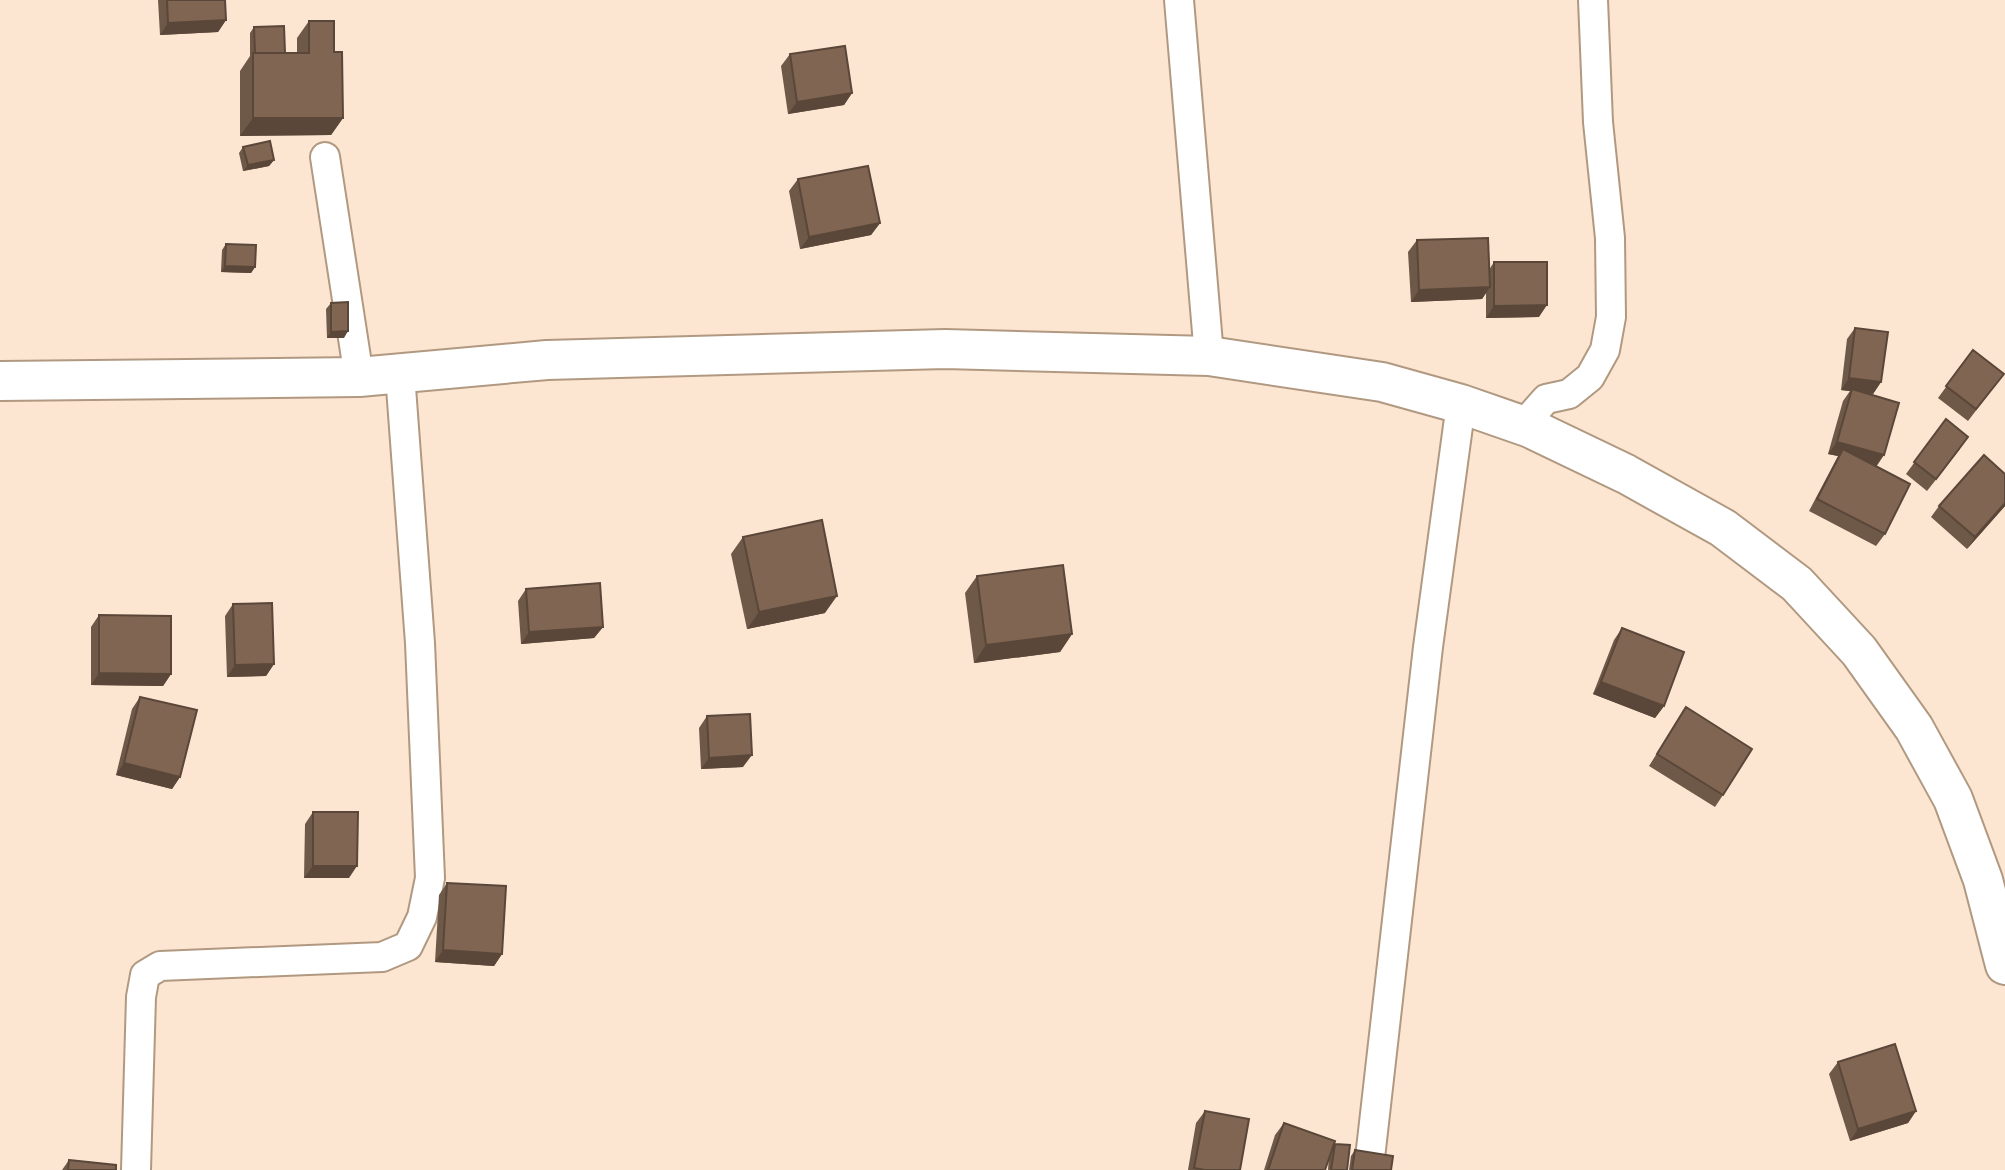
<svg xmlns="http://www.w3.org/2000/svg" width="2005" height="1170" font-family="'Public Sans',sans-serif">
	<rect width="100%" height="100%" fill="#fce6d2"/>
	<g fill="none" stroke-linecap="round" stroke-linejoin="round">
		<defs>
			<path id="street" d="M1179,0L1209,356
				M325,157L359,377
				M1530,428L1531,416L1546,399L1569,394L1590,377L1605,350L1611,317L1610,238L1598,122L1593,0
				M1370,1158L1428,647L1461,404
				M136,1170L141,997L145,975L160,966L382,957L408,946L422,917L430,878L420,643L400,374"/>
			<path id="secondary" d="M0,381L359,377L547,360L945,349L1209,356L1382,382L1461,404L1530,428L1626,474L1723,528L1797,584L1859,651L1914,728L1953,799L1983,880L2005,965"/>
		</defs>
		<!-- street casing -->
		<use href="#street" stroke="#b19981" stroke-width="32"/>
		<!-- secondary casing -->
		<use href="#secondary" stroke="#b19981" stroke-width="42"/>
		<!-- street -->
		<use href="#street" stroke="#fff" stroke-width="28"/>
		<!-- secondary -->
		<use href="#secondary" stroke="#fff" stroke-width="38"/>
	</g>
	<!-- wall -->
	<path fill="#6e5847" d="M158,0H225L226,20L218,32L160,35Z
		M309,21L343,118L331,135L240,136V71L250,56V33L254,27L285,53H297V38Z
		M790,54L852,93L844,105L788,114L781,66Z
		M243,147L274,160L269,166L243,171L239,153Z
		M798,179L880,223L871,235L800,249L789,191Z
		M1417,240L1489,270L1494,262L1539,317L1486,318V293L1482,299L1411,302L1408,252Z
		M226,244L255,267L251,273L221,272L222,250Z
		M331,303L344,338H327L326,309Z
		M1855,328L1881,382L1873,394L1865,393L1885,534L1876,546L1809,511L1838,456L1828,454L1843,401L1850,391L1841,390L1847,339Z
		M1973,350L2004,374L1968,421L1938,398Z
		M1946,419L1960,449L1927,491L1906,474Z
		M2005,474V506L1967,549L1931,517L1939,506Z
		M743,537L825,613L747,629L731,554Z
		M977,576L1072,634L1060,652L974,663L965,593Z
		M526,589L603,627L594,638L521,644L518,601Z
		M233,604L274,664L266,676L227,677L225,616Z
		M99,615L171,674L163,686L91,685V627Z
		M1622,628L1664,706L1655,718L1593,694L1614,640Z
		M140,697L180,777L172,789L116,775L132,709Z
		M1686,707L1723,795L1715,807L1649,766Z
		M707,716L743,767L701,769L699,728Z
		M313,812L349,878H304L305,824Z
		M447,883L502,954L494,966L435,962L439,895Z
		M1838,1062L1916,1111L1908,1123L1850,1141L1829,1074Z
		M1205,1111L1240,1170H1188L1196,1123Z
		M1284,1123L1333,1146L1335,1144L1347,1170H1328L1329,1156L1325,1170H1264L1275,1135Z
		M1355,1150L1391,1170H1349L1351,1156Z
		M69,1160L116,1170H62Z"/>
	<!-- shaded-wall -->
	<path fill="#5a4739" d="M226,20L218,32L160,35L168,23Z
		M852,93L844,105L788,114L797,102Z
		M253,118H343L331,135L240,136Z
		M274,160L269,166L243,171L248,165Z
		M880,223L871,235L800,249L809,237Z
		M225,266L255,267L251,273L221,272Z
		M1490,287L1482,299L1411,302L1419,290Z
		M1547,305L1539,317L1486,318L1494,306Z
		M348,331L344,338H327L331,332Z
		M1849,378L1881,382L1873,394L1841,390Z
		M1837,442L1884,455L1876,467L1843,449L1838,456L1828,454Z
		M2005,503V506L1967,549L1975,537Z
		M837,596L825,613L747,629L759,612Z
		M603,627L594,638L521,644L529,632Z
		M1072,634L1060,652L974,663L986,645Z
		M274,664L266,676L227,677L235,665Z
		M99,673L171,674L163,686L91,685Z
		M1601,682L1664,706L1655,718L1593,694Z
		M752,755L743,767L701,769L709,758Z
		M124,763L180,777L172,789L116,775Z
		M313,866H357L349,878H304Z
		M443,950L502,954L494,966L435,962Z
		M1916,1111L1908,1123L1850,1141L1858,1129Z"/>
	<!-- building -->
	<path fill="#806652" stroke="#5a4739" stroke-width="2" d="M167,0H225L226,20L168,23Z
		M309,21H334V52H342L343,118H253V53H309Z
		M284,26L285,53H255L254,27Z
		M845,46L852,93L797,102L790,54Z
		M270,141L274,160L248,165L243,147Z
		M868,166L880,223L809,237L798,179Z
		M1488,238L1490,287L1419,290L1417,240Z
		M226,244L256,245L255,267L225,266Z
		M1494,262H1547V305L1494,306Z
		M348,302V331L331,332V303Z
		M1855,328L1888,332L1881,382L1849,378Z
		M1973,350L2004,374L1976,409L1946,386Z
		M1852,389L1899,403L1884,455L1837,442Z
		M1946,419L1968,437L1936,479L1914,462Z
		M1843,449L1910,484L1885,534L1817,499Z
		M1984,455L2005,474V503L1975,537L1939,506Z
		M822,520L837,596L759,612L743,537Z
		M1063,565L1072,634L986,645L977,576Z
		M600,583L603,627L529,632L526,589Z
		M272,603L274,664L235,665L233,604Z
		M99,615L171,616V674L99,673Z
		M1622,628L1684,652L1664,706L1601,682Z
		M140,697L197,710L180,777L124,763Z
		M1686,707L1752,749L1723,795L1657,754Z
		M750,714L752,755L709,758L707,716Z
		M313,812H358L357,866H313Z
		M447,883L506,886L502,954L443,950Z
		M1895,1044L1916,1111L1858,1129L1838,1062Z
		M1205,1111L1249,1119L1240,1170H1205L1194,1168Z
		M1284,1123L1335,1141L1325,1170H1268Z
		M1335,1144L1350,1145L1347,1170H1331Z
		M1355,1150L1393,1156L1391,1170H1352Z
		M69,1160L116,1165V1170H68Z"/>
</svg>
